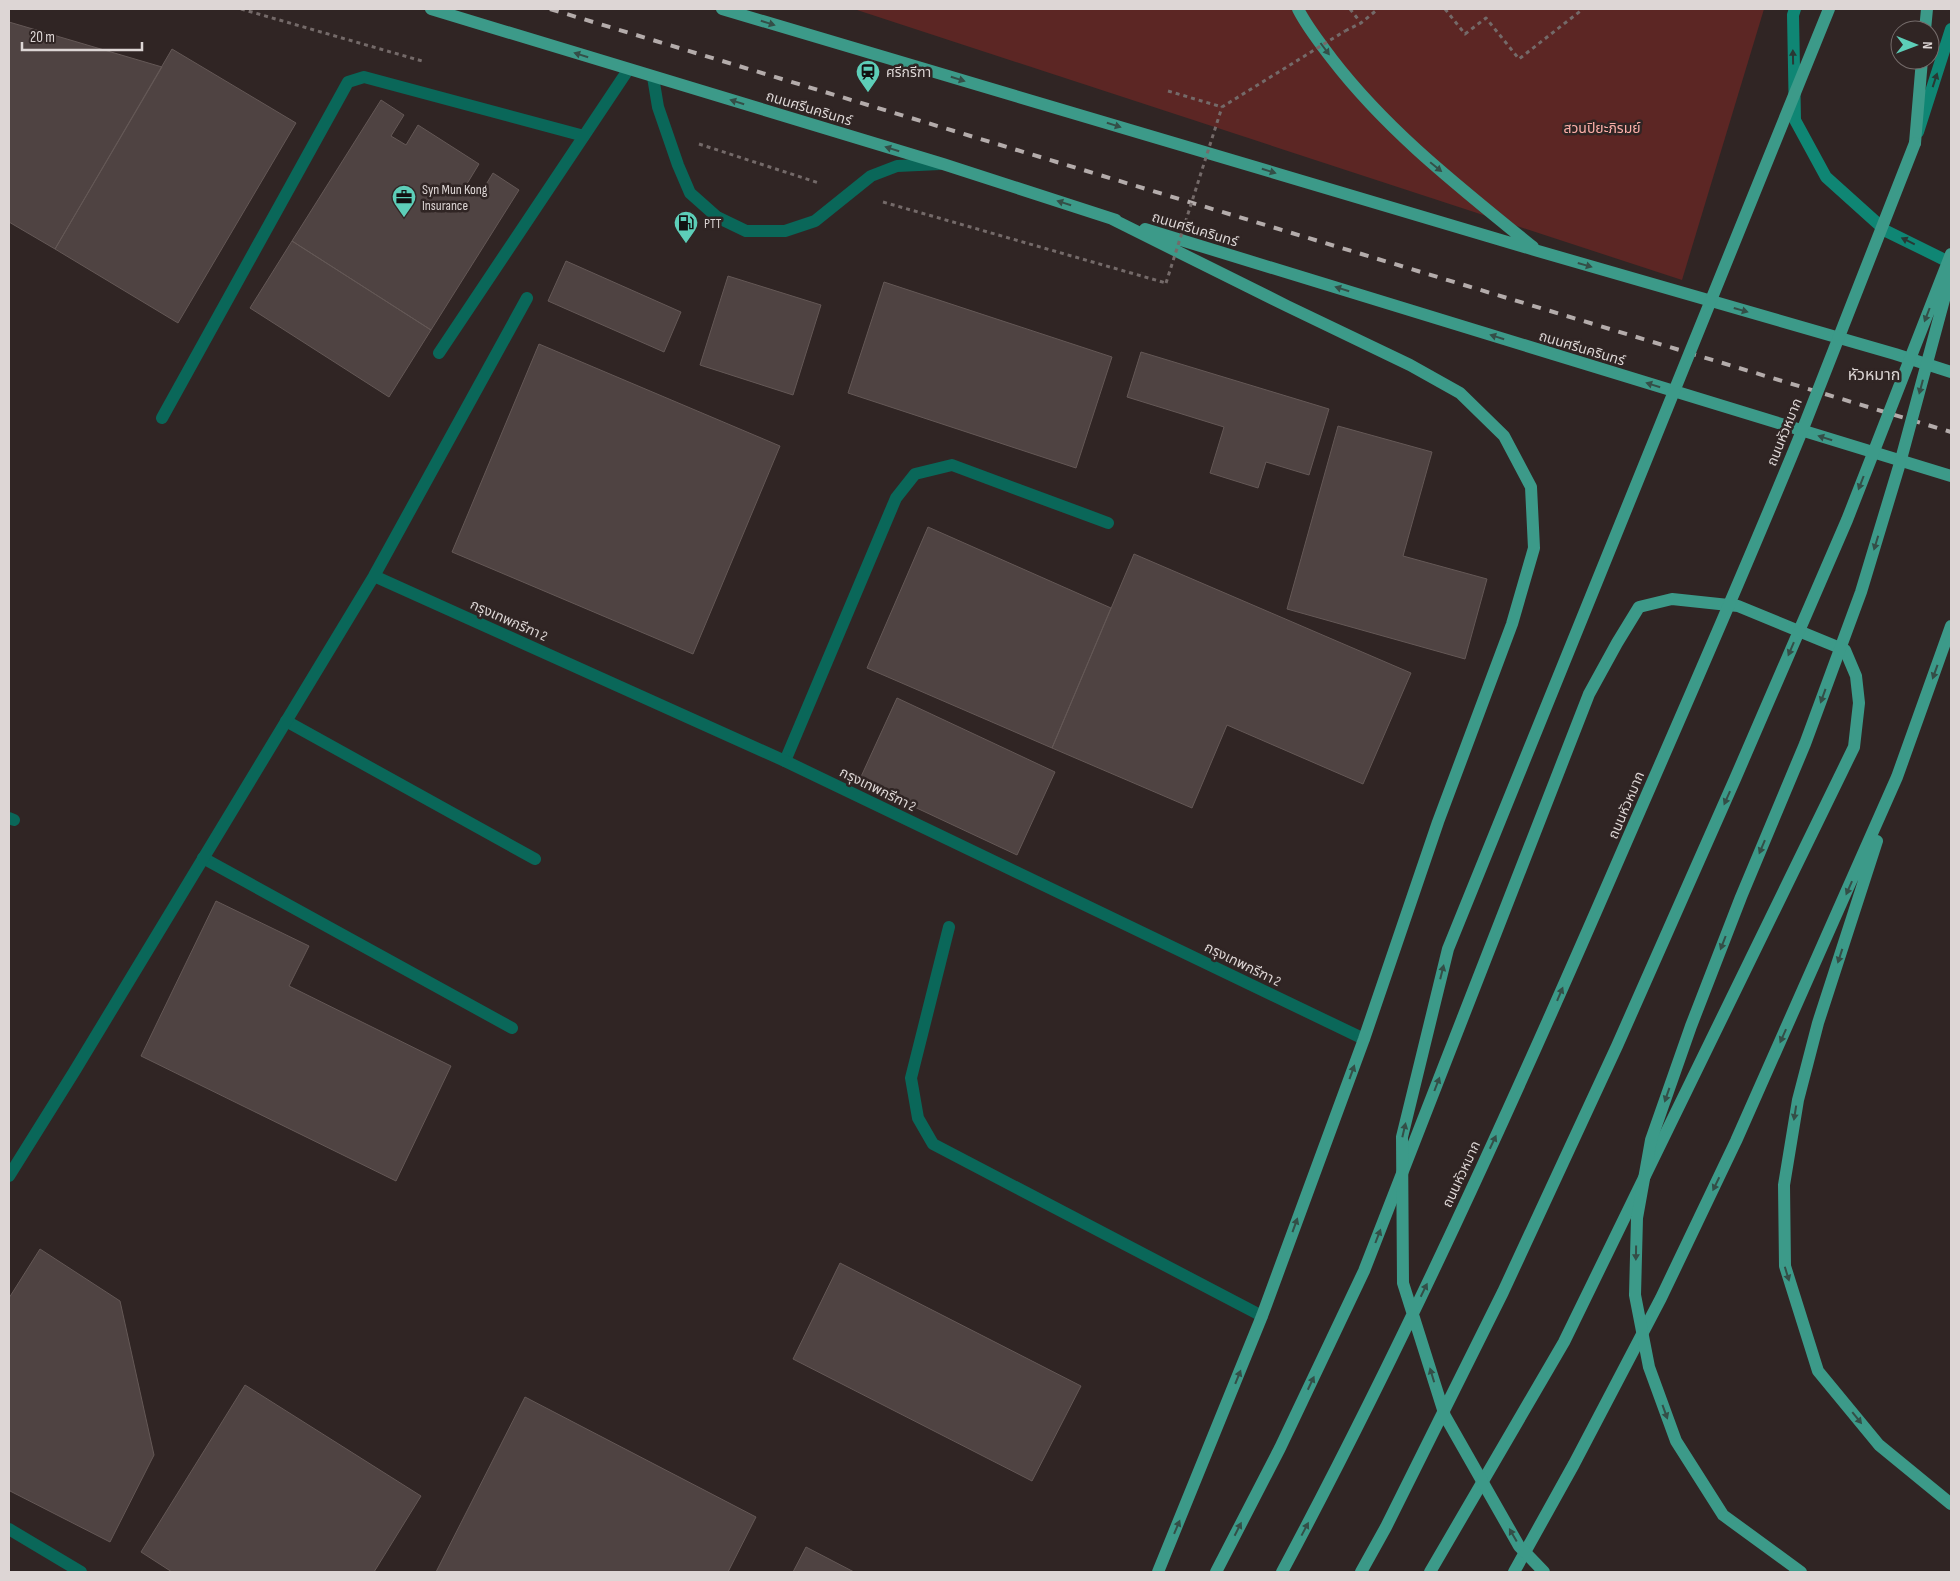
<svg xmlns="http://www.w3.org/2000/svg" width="1960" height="1581" font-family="'Sofia Sans Condensed','Noto Sans Thai',sans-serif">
	<rect width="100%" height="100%" fill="#302524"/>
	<!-- green -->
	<path fill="#5c2624" d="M854,9H1764L1682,280Z"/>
	<!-- building -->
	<path fill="#4f4342" stroke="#645856" d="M9,22L162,67L55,249L9,222Z
		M172,49L296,123L178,323L55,249Z
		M381,100L404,115L391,136L406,145L418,125L479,164L465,187L479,196L493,173L519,190L431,330L292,241Z
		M292,241L431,330L389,397L250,308Z
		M566,261L681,312L664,352L548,301Z
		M728,276L821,305L793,395L700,365Z
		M884,282L1112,357L1076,468L848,393Z
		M539,344L780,446L693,654L452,552Z
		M1141,352L1329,409L1309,475L1266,462L1258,488L1210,473L1224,427L1127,397Z
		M1338,426L1432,452L1403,556L1487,579L1465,659L1287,609Z
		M928,527L1111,608L1052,748L867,668Z
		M1134,554L1411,673L1363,784L1227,725L1192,808L1052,748Z
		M897,698L1055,772L1017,855L859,781Z
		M216,901L309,946L289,986L451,1066L396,1181L141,1056Z
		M40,1249L120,1301L154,1455L110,1542L10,1491L9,1488V1298Z
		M840,1263L1081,1386L1032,1481L793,1359Z
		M245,1385L421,1496L374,1572H172L141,1552Z
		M525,1397L756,1517L728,1572H436Z
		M806,1547L854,1572H793Z"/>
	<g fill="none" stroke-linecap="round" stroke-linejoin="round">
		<!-- path -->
		<path stroke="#746a69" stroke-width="3" stroke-dasharray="4 4" stroke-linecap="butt" d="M241,9L422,61
			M1350,9L1361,23
			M1445,9L1465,34L1486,18L1519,59L1583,9
			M1345,31L1361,23L1378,9
			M1168,91L1222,107
			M699,144L819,183
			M883,202L1166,283"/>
		<!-- service -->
		<path stroke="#0a6759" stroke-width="12" d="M653,77L658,107L678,165L690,193L717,217L746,231H785L815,221L871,176L897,166L940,164
			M439,353L628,70
			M162,418L348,82L364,77L584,136
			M286,721L535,859
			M785,761L896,498L915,474L952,465L1108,523
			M203,858L512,1028
			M949,927L911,1078L918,1118L933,1144L1262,1316
			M9,1529L81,1572"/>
		<!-- minor -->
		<path stroke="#0a6759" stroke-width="12" d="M374,576L785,761L1364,1039
			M9,818L14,820
			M9,1176L74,1072L374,576L527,298"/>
		<!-- secondary -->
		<path stroke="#0f8674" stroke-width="12" d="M1795,9L1793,15L1795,120L1826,177L1886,231L1951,263
			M1918,132L1951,29"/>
		<!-- primary -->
		<path stroke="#3c9a89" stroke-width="12" d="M431,9L943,164L1116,220
			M722,9L1538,251L1895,354L1951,372
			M1298,9C1307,27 1320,43 1332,59C1389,133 1462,189 1533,247
			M1925,30L1927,9
			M1915,143L1922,60
			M1110,218L1287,306L1410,365L1460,393L1504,436L1531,487L1534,548L1512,624L1438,822L1364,1039L1262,1316L1158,1572
			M1145,229L1951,476
			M1877,841L1818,1023L1798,1100L1784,1185L1785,1266L1818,1371L1879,1445L1951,1504
			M1216,1572L1280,1448L1364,1271L1589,694L1617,643L1639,607L1672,599L1738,606L1845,650L1856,676L1859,703L1854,747L1564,1342L1430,1572
			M1514,1572L1574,1464L1661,1298L1736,1141L1897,777L1951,626"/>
		<!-- rail -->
		<path stroke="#b4acab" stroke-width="4" stroke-dasharray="9 9" stroke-linecap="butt" d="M550,9L1951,432"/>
		<!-- path-bridge -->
		<path stroke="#746a69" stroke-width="3" stroke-dasharray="4 4" stroke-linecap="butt" d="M1166,283L1222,107L1345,31"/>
		<!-- primary-bridge -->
		<path stroke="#3c9a89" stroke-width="12" d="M1282,1572C1403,1346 1509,1112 1611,877C1677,725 1744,574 1806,421C1843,329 1878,236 1915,143
			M1361,1572L1386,1527L1503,1292L1617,1046L1735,779L1847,520L1951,254
			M1544,1572L1519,1546L1445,1416L1403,1283L1402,1137L1448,949L1829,9
			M1801,1572L1723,1515L1676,1441L1649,1367L1635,1295L1637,1218L1651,1140L1691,1026L1741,897L1805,744L1861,592L1900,463L1951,274"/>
	</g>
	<!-- one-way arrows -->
	<defs><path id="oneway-solid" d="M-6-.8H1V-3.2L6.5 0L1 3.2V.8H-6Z" transform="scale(1.25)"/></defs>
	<g fill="#344e47">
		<use href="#oneway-solid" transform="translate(768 23) rotate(17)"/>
		<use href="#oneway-solid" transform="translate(1325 49) rotate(53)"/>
		<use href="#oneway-solid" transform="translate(581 55) rotate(-163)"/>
		<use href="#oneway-solid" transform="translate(958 79) rotate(17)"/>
		<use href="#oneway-solid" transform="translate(737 102) rotate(-163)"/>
		<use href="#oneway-solid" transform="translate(1114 125) rotate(17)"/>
		<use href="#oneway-solid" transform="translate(892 149) rotate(-163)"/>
		<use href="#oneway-solid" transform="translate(1436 167) rotate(39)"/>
		<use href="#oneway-solid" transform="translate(1269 171) rotate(17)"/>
		<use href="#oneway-solid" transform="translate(1064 203) rotate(-162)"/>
		<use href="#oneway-solid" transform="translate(1585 265) rotate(16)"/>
		<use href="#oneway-solid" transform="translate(1342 289) rotate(-163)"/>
		<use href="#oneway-solid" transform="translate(1741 310) rotate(16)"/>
		<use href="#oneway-solid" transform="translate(1927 315) rotate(111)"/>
		<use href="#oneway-solid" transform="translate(1497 337) rotate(-163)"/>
		<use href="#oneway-solid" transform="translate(1653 385) rotate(-163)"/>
		<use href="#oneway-solid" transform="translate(1921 387) rotate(105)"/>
		<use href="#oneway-solid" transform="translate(1825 438) rotate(-163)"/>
		<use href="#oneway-solid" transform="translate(1861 483) rotate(111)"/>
		<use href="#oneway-solid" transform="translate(1876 543) rotate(107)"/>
		<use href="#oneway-solid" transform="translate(1791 649) rotate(113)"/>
		<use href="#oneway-solid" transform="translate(1935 672) rotate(110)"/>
		<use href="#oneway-solid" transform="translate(1823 696) rotate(110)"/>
		<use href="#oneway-solid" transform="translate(1727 798) rotate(114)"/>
		<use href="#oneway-solid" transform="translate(1762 847) rotate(113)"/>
		<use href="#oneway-solid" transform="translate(1849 888) rotate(114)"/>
		<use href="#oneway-solid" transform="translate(1723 943) rotate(111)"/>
		<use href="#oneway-solid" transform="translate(1840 956) rotate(108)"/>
		<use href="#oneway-solid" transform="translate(1442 972) rotate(-76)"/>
		<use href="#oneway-solid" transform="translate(1560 994) rotate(-67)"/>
		<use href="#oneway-solid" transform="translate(1783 1036) rotate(114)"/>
		<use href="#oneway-solid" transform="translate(1352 1072) rotate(-70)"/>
		<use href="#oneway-solid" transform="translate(1437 1084) rotate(-69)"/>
		<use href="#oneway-solid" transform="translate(1667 1095) rotate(109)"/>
		<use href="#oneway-solid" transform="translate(1795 1113) rotate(99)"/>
		<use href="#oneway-solid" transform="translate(1404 1130) rotate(-77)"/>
		<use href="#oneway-solid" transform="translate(1493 1142) rotate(-65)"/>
		<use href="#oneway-solid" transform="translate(1716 1184) rotate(116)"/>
		<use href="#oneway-solid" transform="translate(1295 1225) rotate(-70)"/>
		<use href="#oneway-solid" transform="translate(1378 1236) rotate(-69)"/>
		<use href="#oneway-solid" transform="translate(1636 1253) rotate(91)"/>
		<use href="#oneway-solid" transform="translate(1787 1274) rotate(73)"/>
		<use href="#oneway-solid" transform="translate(1424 1290) rotate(-64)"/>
		<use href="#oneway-solid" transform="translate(1432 1375) rotate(-107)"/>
		<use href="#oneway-solid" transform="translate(1238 1377) rotate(-68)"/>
		<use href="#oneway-solid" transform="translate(1311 1383) rotate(-65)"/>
		<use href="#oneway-solid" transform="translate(1665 1412) rotate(70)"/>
		<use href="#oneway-solid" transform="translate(1857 1418) rotate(51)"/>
		<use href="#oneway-solid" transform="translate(1177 1527) rotate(-67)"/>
		<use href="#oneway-solid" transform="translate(1238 1529) rotate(-63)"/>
		<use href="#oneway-solid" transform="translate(1305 1529) rotate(-62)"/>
		<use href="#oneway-solid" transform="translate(1513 1535) rotate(-120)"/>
	</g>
	<g fill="#293834">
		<use href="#oneway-solid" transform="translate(1793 57) rotate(-91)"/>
		<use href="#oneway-solid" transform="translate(1935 80) rotate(-72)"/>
		<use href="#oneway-solid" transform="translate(1908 241) rotate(-154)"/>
	</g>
	<!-- icons -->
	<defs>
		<symbol id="station-pin" viewBox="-11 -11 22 30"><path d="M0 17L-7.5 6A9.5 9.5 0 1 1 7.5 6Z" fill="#5dceb8" stroke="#302524"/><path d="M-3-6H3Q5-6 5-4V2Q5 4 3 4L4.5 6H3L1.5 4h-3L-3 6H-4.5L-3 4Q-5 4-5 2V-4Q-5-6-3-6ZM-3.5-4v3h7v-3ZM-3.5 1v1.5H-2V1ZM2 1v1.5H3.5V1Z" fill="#111"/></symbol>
		<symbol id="office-pin" viewBox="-11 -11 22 30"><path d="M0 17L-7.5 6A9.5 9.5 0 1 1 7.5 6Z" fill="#5dceb8" stroke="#302524"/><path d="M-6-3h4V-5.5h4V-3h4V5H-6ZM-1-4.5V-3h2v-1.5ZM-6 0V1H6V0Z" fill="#111"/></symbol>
		<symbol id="fuel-pin" viewBox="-11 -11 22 30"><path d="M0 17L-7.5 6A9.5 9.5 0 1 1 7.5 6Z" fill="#5dceb8" stroke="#302524"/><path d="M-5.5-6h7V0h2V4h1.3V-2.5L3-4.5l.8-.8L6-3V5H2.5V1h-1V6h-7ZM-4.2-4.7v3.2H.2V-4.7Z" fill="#111"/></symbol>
	</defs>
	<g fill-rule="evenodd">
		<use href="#station-pin" x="854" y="58" width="28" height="38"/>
		<use href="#office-pin" x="390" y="183" width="28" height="38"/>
		<use href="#fuel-pin" x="672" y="209" width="28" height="38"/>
	</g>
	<g text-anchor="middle" stroke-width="5" stroke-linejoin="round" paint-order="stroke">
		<!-- poi labels -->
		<g font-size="14" fill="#ddd6d5" stroke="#302524" text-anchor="start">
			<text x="886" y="77">ศรีกรีฑา</text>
			<text x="422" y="194">Syn Mun Kong<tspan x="422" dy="16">Insurance</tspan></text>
			<text x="704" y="228">PTT</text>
		</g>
		<!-- street labels -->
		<g font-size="14" fill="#ddd6d5" stroke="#302524">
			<text transform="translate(809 108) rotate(17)" y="5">ถนนศรีนครินทร์</text>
			<text transform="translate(1195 229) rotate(17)" y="5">ถนนศรีนครินทร์</text>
			<text transform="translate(1582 348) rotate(17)" y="5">ถนนศรีนครินทร์</text>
			<text transform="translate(1784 432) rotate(-68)" y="5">ถนนหัวหมาก</text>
			<text transform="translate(509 620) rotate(24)" y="5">กรุงเทพกรีฑา 2</text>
			<text transform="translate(878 789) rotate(26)" y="5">กรุงเทพกรีฑา 2</text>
			<text transform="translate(1626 805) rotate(-67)" y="5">ถนนหัวหมาก</text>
			<text transform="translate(1243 964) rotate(26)" y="5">กรุงเทพกรีฑา 2</text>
			<text transform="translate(1461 1174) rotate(-65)" y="5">ถนนหัวหมาก</text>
		</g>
		<!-- park labels -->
		<g font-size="14" fill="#fdb0aa" stroke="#302524">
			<text x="1602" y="133">สวนปิยะภิรมย์</text>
		</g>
		<!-- quarter labels -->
		<g font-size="16" fill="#ddd6d5" stroke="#302524">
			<text x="1874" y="380">หัวหมาก</text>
		</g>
	</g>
	<!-- border -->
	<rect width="1960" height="1581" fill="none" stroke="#ddd6d5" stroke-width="20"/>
	<!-- north arrow -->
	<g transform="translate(1915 45) rotate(91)"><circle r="24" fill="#302524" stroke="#756c6b"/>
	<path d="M0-4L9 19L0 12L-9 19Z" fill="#5dceb8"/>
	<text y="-8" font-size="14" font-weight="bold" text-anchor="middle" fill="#ddd6d5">N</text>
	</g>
	<!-- scale -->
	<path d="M22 42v8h120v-8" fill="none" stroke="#ddd6d5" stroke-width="2.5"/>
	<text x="30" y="42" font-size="15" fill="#ddd6d5" stroke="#302524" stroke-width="4" paint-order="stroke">20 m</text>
</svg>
